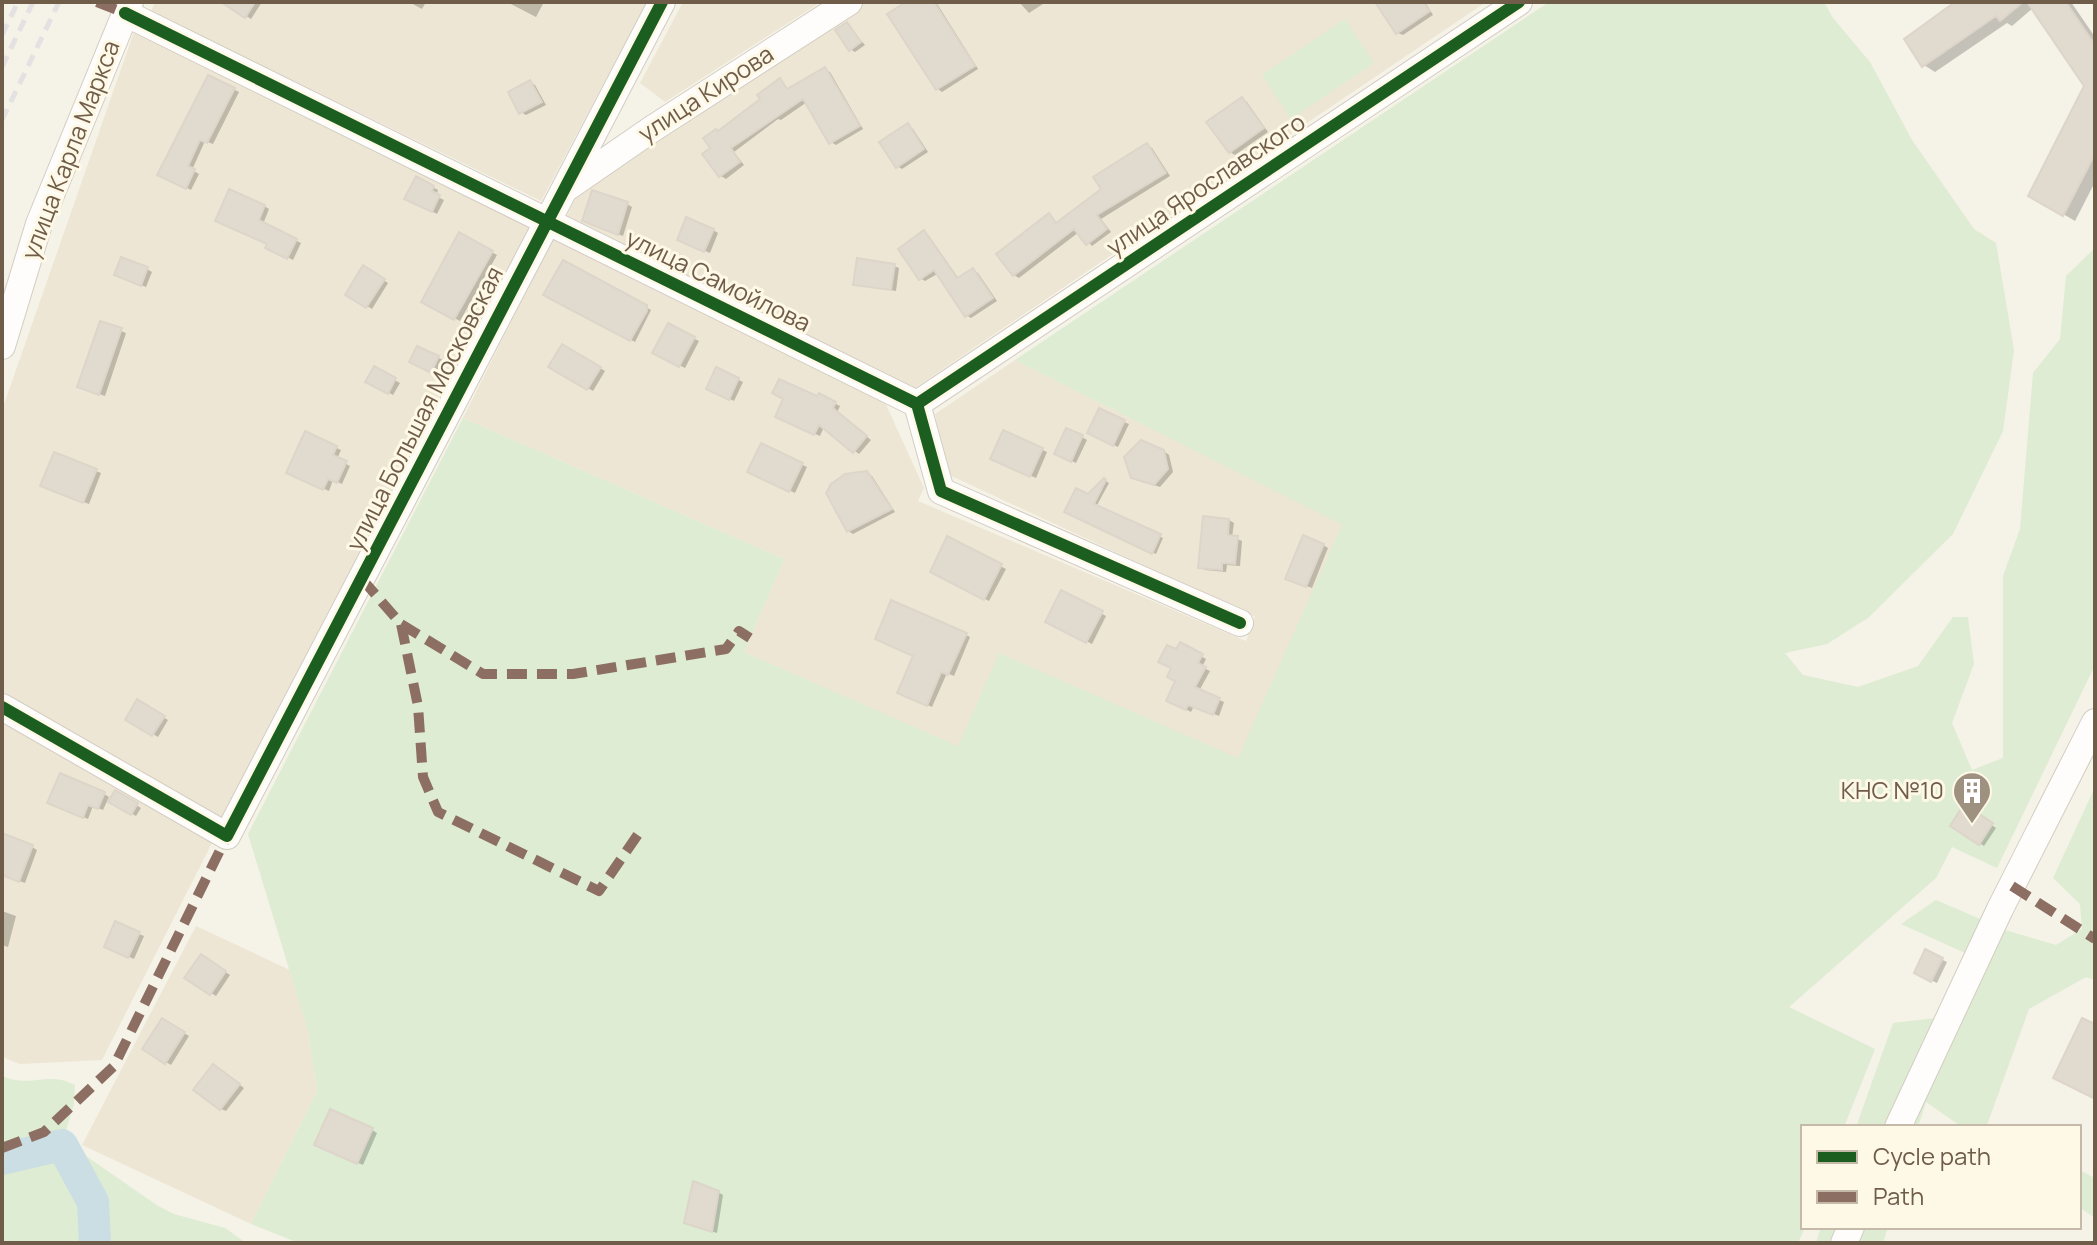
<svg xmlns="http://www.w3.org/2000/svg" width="2097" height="1245" font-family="Manrope,sans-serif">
	<rect width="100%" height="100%" fill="#f5f2e7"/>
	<!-- residential -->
	<path fill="#eee6d4" d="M155,2H647L541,201L151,11Z
		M683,2H821L665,102L640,83Z
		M866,2H1486L913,389L565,220L581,187Z
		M134,32L530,227L222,822L2,693V410Z
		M553,238L883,398L924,488L918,501L1246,641L1255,617L945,473L935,414L1015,360L1343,525L1238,759L1000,654L958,747L744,652L784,559L463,418Z
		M2,720L213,841L102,1060L20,1064L2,1057Z
		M196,926L290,970L308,1031L317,1091L251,1224L82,1145Z"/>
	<!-- green -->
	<path fill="#ddecd2" d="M1549,2H1824L1833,18L1870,62L1912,140L1974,229L1996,243L2014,350L2003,431L1953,534L1868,618L1827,644L1785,653L1803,675L1858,687L1918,666L1953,617H1968L1974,664L1952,723L1972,770L2003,758V576L2020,529L2033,373L2060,339L2066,276L2095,248V665L1997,868L1952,847L1936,878L1789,1007L1875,1049L1844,1127H1803L1805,1227L1798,1243H299L251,1224L317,1091L308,1031L248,834L463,418L784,559L744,652L958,746L999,653L1238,758L1342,525L1015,360Z
		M1345,19L1374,63L1291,119L1262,75Z
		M2095,787V980L2086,977L2029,1009L1987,1125L1991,1127H1962L1926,1102L1918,1127H1856L1893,1023L1936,1018L1965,953L1901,924L1936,900L2008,931L2056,945L2082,929L2080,904L2053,878Z
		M2,1076C31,1089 47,1070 75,1085L74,1104L63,1140L158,1206L174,1214L225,1228L246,1243H2Z
		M2079,1170L2095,1178V1218L2079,1207Z
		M1821,1227H1888L1883,1243H1816Z"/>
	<!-- shadow -->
	<path fill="#0003" d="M225,2H262L251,19Z
		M409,2H426L422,9Z
		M507,2H544L536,17Z
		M909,2H936L978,69L942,92L938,89Z
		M1019,2H1046L1029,13Z
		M1385,2H1425L1433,15L1403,35L1398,33Z
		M1949,2H2071L2095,37V182L2075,221L2031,195L2086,86L2033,8L2012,26L2007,23L1935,72L1924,65L1952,7Z
		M847,25L865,45L855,52L850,49Z
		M825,70L830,72L863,129L836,145L831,142L807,102L781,120L778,119L734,152L744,165L726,179L721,176L713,148L719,133L763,100L780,81L789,91Z
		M209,77L239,92L213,144L205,141L192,170L199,174L191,190L159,174Z
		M530,82L535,85L546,105L526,115L521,112Z
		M1242,99L1247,102L1268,132L1235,155L1230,152Z
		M908,126L913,129L928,152L902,169L897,166Z
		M1147,145L1152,148L1170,176L1101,219L1111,232L1092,246L1079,232L1019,278L1014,275L1049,215L1058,224L1104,190Z
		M416,179L438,190L436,196L444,200L437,214L407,198Z
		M627,204L632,207L623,236L589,223Z
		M264,206L269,209L263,224L301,243L293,260L268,247L270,244L223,223Z
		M713,230L718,233L710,253L684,242Z
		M924,233L929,236L959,279L973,270L978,273L997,301L971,318L966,315L939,273L925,281L920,278Z
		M460,235L497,255L460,321L424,301Z
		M894,266L899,268L896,291L856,284Z
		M364,268L388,283L372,309L348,294Z
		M147,269L152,272L146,287L121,277Z
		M614,289L651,310L635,342L546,294Z
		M101,323L126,333L105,396L84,389Z
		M668,326L699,341L685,368L655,353Z
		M563,346L605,371L593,391L551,366Z
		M418,348L443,360L436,374L412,362Z
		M374,369L400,383L393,395L368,381Z
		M717,369L743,382L734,401L708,388Z
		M820,396L840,406L837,413L871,440L859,454L824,427L820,436L782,419Z
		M1124,422L1129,424L1118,447L1094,435Z
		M1004,432L1047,452L1036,478L997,461Z
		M306,434L341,450L337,459L350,466L342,484L333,480L329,491L293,475Z
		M1082,437L1087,440L1076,463L1061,456Z
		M762,446L807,467L795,493L754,474Z
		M1164,451L1169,455L1173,472L1160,487L1138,480Z
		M96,471L101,473L89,504L47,488Z
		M867,473L872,476L895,512L853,534L848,531Z
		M1104,480L1109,483L1096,507L1163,538L1156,554L1066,511L1088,496Z
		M1229,520L1234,523L1232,537L1242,541L1240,566L1227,565L1226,572L1205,570L1200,567Z
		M948,539L1006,569L989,601L932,571Z
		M1323,545L1328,548L1312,588L1292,581Z
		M1062,592L1106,616L1092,644L1047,621Z
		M966,635L970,637L954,676L947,673L932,707L905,695Z
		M1181,645L1206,659L1202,667L1210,671L1199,691L1224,702L1219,716L1194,706L1191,712L1168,700L1178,681L1177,652Z
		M138,702L168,720L158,737L128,719Z
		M116,793L141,808L136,816L110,801Z
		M104,794L109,797L103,810L93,806L88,819L55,805Z
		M1965,807L1996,828L1984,846L1953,826Z
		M2,847H32L37,850L25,883L2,875Z
		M2,911L16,916L8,947L2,945Z
		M139,934L144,936L134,959L112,949Z
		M1926,952L1947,962L1937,983L1916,973Z
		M201,956L230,975L216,996L187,978Z
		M163,1020L189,1036L171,1065L145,1049Z
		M219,1069L244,1088L226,1111L221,1109Z
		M372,1130L377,1133L363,1165L322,1147Z
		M718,1192L723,1195L717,1233L691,1225Z"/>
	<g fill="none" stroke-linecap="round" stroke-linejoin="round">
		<!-- river -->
		<path stroke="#cadee4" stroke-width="32" d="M2,1159L62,1145L93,1202L95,1243"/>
	</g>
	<!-- building -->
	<path fill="#e1dacf" stroke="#ddd5c9" stroke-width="2" d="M221,2H255L245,18Z
		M906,2H934L975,66L936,90L887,14Z
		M1375,2H1423L1430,11L1396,34Z
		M1955,2H2023L2000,21L1996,16L1922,67L1904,39Z
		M2027,2H2066L2095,45V154L2063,216L2028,196L2084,86Z
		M847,22L861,42L849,51L835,30Z
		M825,67L860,126L829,144L803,99L731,148L740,162L719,177L702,154L710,148L703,138L716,129L718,131L760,99L757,95L780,78L787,89Z
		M208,75L235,88L207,143L200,140L188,166L195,169L186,189L157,175Z
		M530,80L542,102L519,114L508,92Z
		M1242,97L1264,128L1229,153L1206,122Z
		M908,123L924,149L896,168L879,142Z
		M1147,143L1166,173L1097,215L1107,229L1086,245L1074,229L1013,276L996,254L1049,213L1056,223L1101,189L1093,177Z
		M416,176L434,186L432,191L440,195L432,212L404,199Z
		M229,189L265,205L259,220L297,239L287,259L265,248L267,244L215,221Z
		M592,190L628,202L618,235L582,221Z
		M686,217L714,229L704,252L677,240Z
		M924,230L957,278L973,268L993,298L965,317L934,270L919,280L898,249Z
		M459,232L493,251L454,320L421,302Z
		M121,257L148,267L141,286L114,275Z
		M857,258L895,264L891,290L853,285Z
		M563,260L647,305V311L630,341L543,295Z
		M363,265L385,279L366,308L345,295Z
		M100,321L122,328L99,395L77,387Z
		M668,323L695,337L679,367L652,353Z
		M562,344L601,367L587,390L548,367Z
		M417,346L439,356L431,373L409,362Z
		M374,366L396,378L388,394L365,382Z
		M716,367L739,378L729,400L706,389Z
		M779,379L817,396L819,393L836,402L833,408L867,436L853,453L819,425L814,435L775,417L783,399L772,393Z
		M1099,408L1125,420L1113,446L1087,433Z
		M1066,428L1083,435L1071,462L1054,454Z
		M1003,430L1043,448L1030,477L990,459Z
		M305,431L337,446L333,455L347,461L337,483L328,479L323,490L286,473Z
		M1141,440L1164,450L1168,469L1154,485L1131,478L1124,457Z
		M761,443L803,463L789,492L747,472Z
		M54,452L97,469L83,503L40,486Z
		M867,471L892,509L847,532L826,493L831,484L845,474Z
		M1104,478L1106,480L1094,504L1161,534L1152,554L1064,512L1076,488L1088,494Z
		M1203,516L1229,519L1228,535L1238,536L1235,564L1222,563V570L1198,568Z
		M1303,535L1324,544L1306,587L1285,579Z
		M947,536L1002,564L984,600L930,572Z
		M1061,590L1103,611L1086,643L1045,622Z
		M891,600L967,633L948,675L941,672L927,706L897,693L913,656L875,639Z
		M1180,642L1203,654L1198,663L1206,667L1195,687L1220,698L1213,715L1188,705L1186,710L1166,701L1175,681L1167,677L1171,668L1158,662L1167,645L1176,649Z
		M137,699L165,716L152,736L125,720Z
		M60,773L105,792L98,809L88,805L83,818L47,803Z
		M115,790L138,803L131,815L108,802Z
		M1964,804L1993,823L1979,845L1950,826Z
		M2,833L33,845L19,882L2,875Z
		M115,921L140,932L128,958L104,947Z
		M1925,949L1943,958L1931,982L1914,973Z
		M201,954L226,971L210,995L184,978Z
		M162,1018L185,1032L165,1064L142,1049Z
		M2082,1018L2095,1024V1099L2053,1078Z
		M213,1064L240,1084L220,1110L193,1090Z
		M330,1109L373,1128L357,1164L314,1145Z
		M693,1181L719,1191L712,1232L684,1223Z"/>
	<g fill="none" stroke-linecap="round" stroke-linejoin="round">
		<defs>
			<path id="minor" d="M125,13L917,404L941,491L1240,623
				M568,187L652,129L849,2
				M2,346L39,224L130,2
				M917,404L1519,2
				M2,707L227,836L662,2
				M1898,1127L2000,909L2095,722
				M1844,1243L1851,1227"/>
		</defs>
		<!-- minor casing -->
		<use href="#minor" stroke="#d3cdc2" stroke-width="28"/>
		<!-- minor -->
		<use href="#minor" stroke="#fefdfb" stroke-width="26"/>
		<!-- rail -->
		<path stroke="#e4e1e3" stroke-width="5" stroke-dasharray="12 8" stroke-linecap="butt" d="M2,35L18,2
			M2,67L33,2
			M2,120L59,2"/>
		<!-- quiet -->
		<path stroke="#8d6e63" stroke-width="10" stroke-dasharray="20 10" stroke-linecap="butt" d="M97,2L125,13
			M362,579L401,624L418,706L423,777L438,812L599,891L641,830
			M401,624L483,674H573L726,649L739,631L750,638
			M2012,886L2095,939
			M2,1148L44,1132L114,1066L227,836"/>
		<defs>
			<path id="cycleway" d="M125,13L917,404L941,491L1240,623
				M917,404L1519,2
				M2,707L227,836L662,2"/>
		</defs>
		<!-- cycleway casing -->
		<use href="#cycleway" stroke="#fef8e6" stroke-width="17"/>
		<!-- cycleway -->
		<use href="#cycleway" stroke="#1b5e20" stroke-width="12"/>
	</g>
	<!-- icons -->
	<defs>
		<symbol id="building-pin" viewBox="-11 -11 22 30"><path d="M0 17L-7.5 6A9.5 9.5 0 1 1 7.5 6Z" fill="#9f9180" stroke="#fef8e6"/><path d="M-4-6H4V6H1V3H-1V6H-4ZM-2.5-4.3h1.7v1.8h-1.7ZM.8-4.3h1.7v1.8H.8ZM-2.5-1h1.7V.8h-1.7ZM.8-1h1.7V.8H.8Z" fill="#fff"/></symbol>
	</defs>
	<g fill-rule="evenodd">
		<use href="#building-pin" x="1950" y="769" width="44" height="60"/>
	</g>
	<g text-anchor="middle" stroke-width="6" stroke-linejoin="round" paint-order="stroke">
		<!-- street labels -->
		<g font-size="24" fill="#705d49" stroke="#fef8e6">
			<text transform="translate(706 94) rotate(-33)" y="8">улица Кирова</text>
			<text transform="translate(71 150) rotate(-69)" y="8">улица Карла Маркса</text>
			<text transform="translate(1206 185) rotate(-34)" y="8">улица Ярославского</text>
			<text transform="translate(718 281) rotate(26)" y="8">улица Самойлова</text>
			<text transform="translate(425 409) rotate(-63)" y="8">улица Большая Московская</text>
		</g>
		<!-- poi labels -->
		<g font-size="24" fill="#705d49" stroke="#fef8e6" text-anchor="end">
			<text x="1944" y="799">КНС №10</text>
		</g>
	</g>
	<!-- border -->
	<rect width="2097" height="1245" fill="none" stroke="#705d49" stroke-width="8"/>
	<!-- legend -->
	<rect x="1801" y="1125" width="280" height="104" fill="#fef8e6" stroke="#c5baa7" stroke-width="2"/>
	<rect x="1817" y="1151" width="40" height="12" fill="#1b5e20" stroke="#c5baa7" stroke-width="2"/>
	<text x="1873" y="1165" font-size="24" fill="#705d49">Cycle path</text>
	<rect x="1817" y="1191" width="40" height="12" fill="#8d6e63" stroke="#c5baa7" stroke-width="2"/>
	<text x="1873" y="1205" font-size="24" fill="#705d49">Path</text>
</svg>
